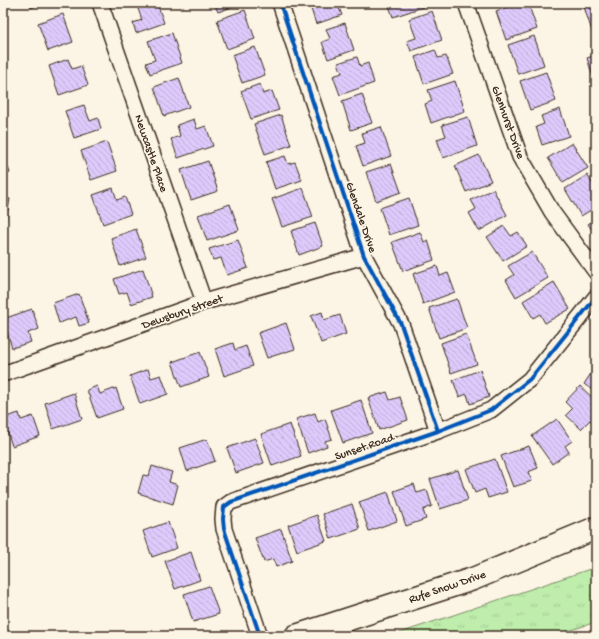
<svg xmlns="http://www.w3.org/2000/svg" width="599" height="639" font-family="'Gochi Hand',sans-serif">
	<defs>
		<pattern id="grass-tufts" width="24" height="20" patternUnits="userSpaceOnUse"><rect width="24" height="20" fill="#beedac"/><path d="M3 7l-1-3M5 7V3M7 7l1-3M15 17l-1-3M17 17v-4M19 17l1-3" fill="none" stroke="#a4cb94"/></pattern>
		<pattern id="building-back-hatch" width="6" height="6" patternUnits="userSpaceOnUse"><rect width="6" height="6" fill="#decafb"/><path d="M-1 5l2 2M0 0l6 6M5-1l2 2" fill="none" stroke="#bfaed7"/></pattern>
	</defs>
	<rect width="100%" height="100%" fill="#fcf5e5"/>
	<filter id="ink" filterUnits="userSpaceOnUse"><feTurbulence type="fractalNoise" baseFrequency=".025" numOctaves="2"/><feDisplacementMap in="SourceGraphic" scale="8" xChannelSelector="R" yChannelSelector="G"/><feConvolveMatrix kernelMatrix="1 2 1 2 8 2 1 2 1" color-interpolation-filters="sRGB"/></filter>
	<g filter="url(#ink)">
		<!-- grass -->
		<path fill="url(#grass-tufts)" stroke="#7c8c65" d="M596,567V622L553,636H391Z"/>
		<!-- building -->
		<path fill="url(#building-back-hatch)" stroke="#3b2a1e" d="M29,3H44L31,8Z
			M136,3H157L164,23L136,33L133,23L142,20Z
			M214,3H244L218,12Z
			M309,3H337L342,15L316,24Z
			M388,3H429V5L393,17Z
			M518,3H528L537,29L506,40L496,11Z
			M596,3V36L594,37L584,7Z
			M245,10L255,39L227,49L217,20Z
			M432,11L442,40L411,51L407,41L416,38L409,19Z
			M63,14L73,42L48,51L38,23Z
			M345,23L354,50L328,59L322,42L330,39L326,29Z
			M172,33L182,63L150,74L146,63L155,60L148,41Z
			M534,36L544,65L518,74L508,45Z
			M255,47L265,75L242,83L232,55Z
			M435,50L438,58L446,56L453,74L424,84L415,57Z
			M596,55V76L593,77L587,58Z
			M357,57L360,66L368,63L374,83L340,95L333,76L342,73L338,63Z
			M68,59L72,69L81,66L88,85L59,95L49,66Z
			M546,72L556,101L530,110L520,81Z
			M179,78L189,107L164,116L154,87Z
			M455,81L465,111L431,123L425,104L432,101L428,90Z
			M260,84L263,94L272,91L279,110L251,119L241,91Z
			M362,94L372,123L351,130L342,101Z
			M84,105L90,121L98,118L101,129L74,138L65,111Z
			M560,109L569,136L542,145L536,127L544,124L541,116Z
			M281,115L291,145L265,154L254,124Z
			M468,117L477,146L443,158L437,139L446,136L442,125Z
			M194,119L197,129L206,126L213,146L178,158L171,139L180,136L177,125Z
			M381,127L391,156L363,166L356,146L365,143L362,133Z
			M107,142L117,171L91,180L81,151Z
			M572,143L588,168L563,183L548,158Z
			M3,153L10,173L3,175Z
			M479,155L491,181L466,192L455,166Z
			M285,156L288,164L295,162L302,180L275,189L266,162Z
			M208,161L218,191L191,200L181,170Z
			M391,164L401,192L376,201L366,172Z
			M587,175L593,184L596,182V207L581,216L565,189Z
			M113,188L117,200L125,197L131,214L103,224L93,195Z
			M303,188L313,217L282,227L272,199Z
			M493,189L507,215L479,231L469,213L476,209L471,200Z
			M3,197L10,199L5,225H3Z
			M409,198L418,225L389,235L380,208Z
			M230,204L239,230L207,241L198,215Z
			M596,219V236L588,224Z
			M315,223L323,246L299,255L291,231Z
			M504,226L511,236L518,232L527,246L503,261L487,237Z
			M136,229L146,257L120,266L111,238Z
			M420,232L424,242L428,240L434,260L403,271L392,242Z
			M238,240L248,268L227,275L221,258L213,260L209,249Z
			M532,252L548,278L516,297L506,280L514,275L508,266Z
			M437,266L440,276L448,273L455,292L423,304L413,274Z
			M143,269L152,297L131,304L127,292L119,294L114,279Z
			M554,282L570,309L545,323L540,314L533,318L523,301Z
			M79,294L89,323L79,326L76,317L59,323L53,303Z
			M457,299L467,328L439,338L429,308Z
			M32,309L39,329L28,333L31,342L12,348L3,319Z
			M322,312L324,320L340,315L346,334L321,343L311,316Z
			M286,323L295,349L267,358L258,333Z
			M466,334L477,364L451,373L441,343Z
			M233,343L235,350L246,346L253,366L224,376L215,349Z
			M200,352L209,377L181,387L172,362Z
			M596,366V393L584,384Z
			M148,369L151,378L161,375L168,394L140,404L130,376Z
			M480,370L489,397L470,404L467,394L459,397L453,380Z
			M97,386L100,394L116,388L123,409L97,418L87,390Z
			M580,386L596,401V426L590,420L581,429L566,415L572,409L565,402Z
			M387,392L390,400L400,397L408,420L379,430L368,398Z
			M74,393L82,419L53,429L45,403Z
			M361,400L372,433L343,443L331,410Z
			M19,413L21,420L33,416L40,436L12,446L3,418Z
			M315,413L318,422L325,419L332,439L325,441L327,446L308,453L296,419Z
			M557,419L572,441L565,446L569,452L552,464L532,436Z
			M290,424L301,456L272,466L261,434Z
			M255,438L264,463L236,473L227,448Z
			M207,439L215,461L187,471L180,448Z
			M529,446L538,468L528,472L532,481L513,487L501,456Z
			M495,459L507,492L488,498L485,489L475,493L466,469Z
			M152,466L172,472L169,482L178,485L173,504L138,493L143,475L149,476Z
			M458,470L468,500L440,509L430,479Z
			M414,484L417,493L427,490L432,506L423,510L426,519L406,526L394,491Z
			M388,492L397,521L369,531L359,502Z
			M352,504L360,529L331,539L323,514Z
			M317,515L326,541L297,551L288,525Z
			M168,522L177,548L152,557L143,531Z
			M281,529L292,561L276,567L273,559L264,562L255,538Z
			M191,552L200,580L175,589L165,561Z
			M209,586L219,614L193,622L184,594Z"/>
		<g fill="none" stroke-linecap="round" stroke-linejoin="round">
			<defs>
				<path id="street" d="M100,3L204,302
					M280,3L364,256L401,324L438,431
					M466,3L520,157L552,212L596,272
					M3,374L204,302L364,256
					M260,636L224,529L223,519L224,507L231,502L438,431L491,410L530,379L596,297"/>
				<path id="secondary" d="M296,636L473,579L596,528"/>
			</defs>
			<!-- street casing -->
			<use href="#street" stroke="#3b2a1e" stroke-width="18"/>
			<!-- secondary casing -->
			<use href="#secondary" stroke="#3b2a1e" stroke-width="25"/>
			<!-- street -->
			<use href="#street" stroke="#fcf5e5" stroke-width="15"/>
			<!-- secondary -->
			<use href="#secondary" stroke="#fcf5e5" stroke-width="22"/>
			<defs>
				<path id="cycleway" d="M280,3L364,256L401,324L438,431
					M260,636L224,529L223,519L224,507L231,502L438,431L491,410L530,379L596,297"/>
			</defs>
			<!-- cycleway casing -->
			<use href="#cycleway" stroke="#fcf5e5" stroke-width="6"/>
			<!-- cycleway -->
			<use href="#cycleway" stroke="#0057b8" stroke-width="4"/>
		</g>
	</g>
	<g text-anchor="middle" stroke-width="3.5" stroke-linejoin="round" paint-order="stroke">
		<!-- street labels -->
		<g font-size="12" fill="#3b2a1e" stroke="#fcf5e5">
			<text transform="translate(509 122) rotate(70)" y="4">Glenhurst Drive</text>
			<text transform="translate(152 153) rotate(71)" y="4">Newcastle Place</text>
			<text transform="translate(362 217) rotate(71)" y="4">Glendale Drive</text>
			<text transform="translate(182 311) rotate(-19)" y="4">Dewsbury Street</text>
			<text transform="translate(364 446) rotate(-19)" y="4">Sunset Road</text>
			<text transform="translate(447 586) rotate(-19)" y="4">Rufe Snow Drive</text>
		</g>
	</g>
	<!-- margin -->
	<rect width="599" height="639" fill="none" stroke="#fcf5e5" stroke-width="16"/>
	<rect x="8" y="8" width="583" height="623" fill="none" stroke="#3b2a1e" stroke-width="1.5" filter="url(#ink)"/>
</svg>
